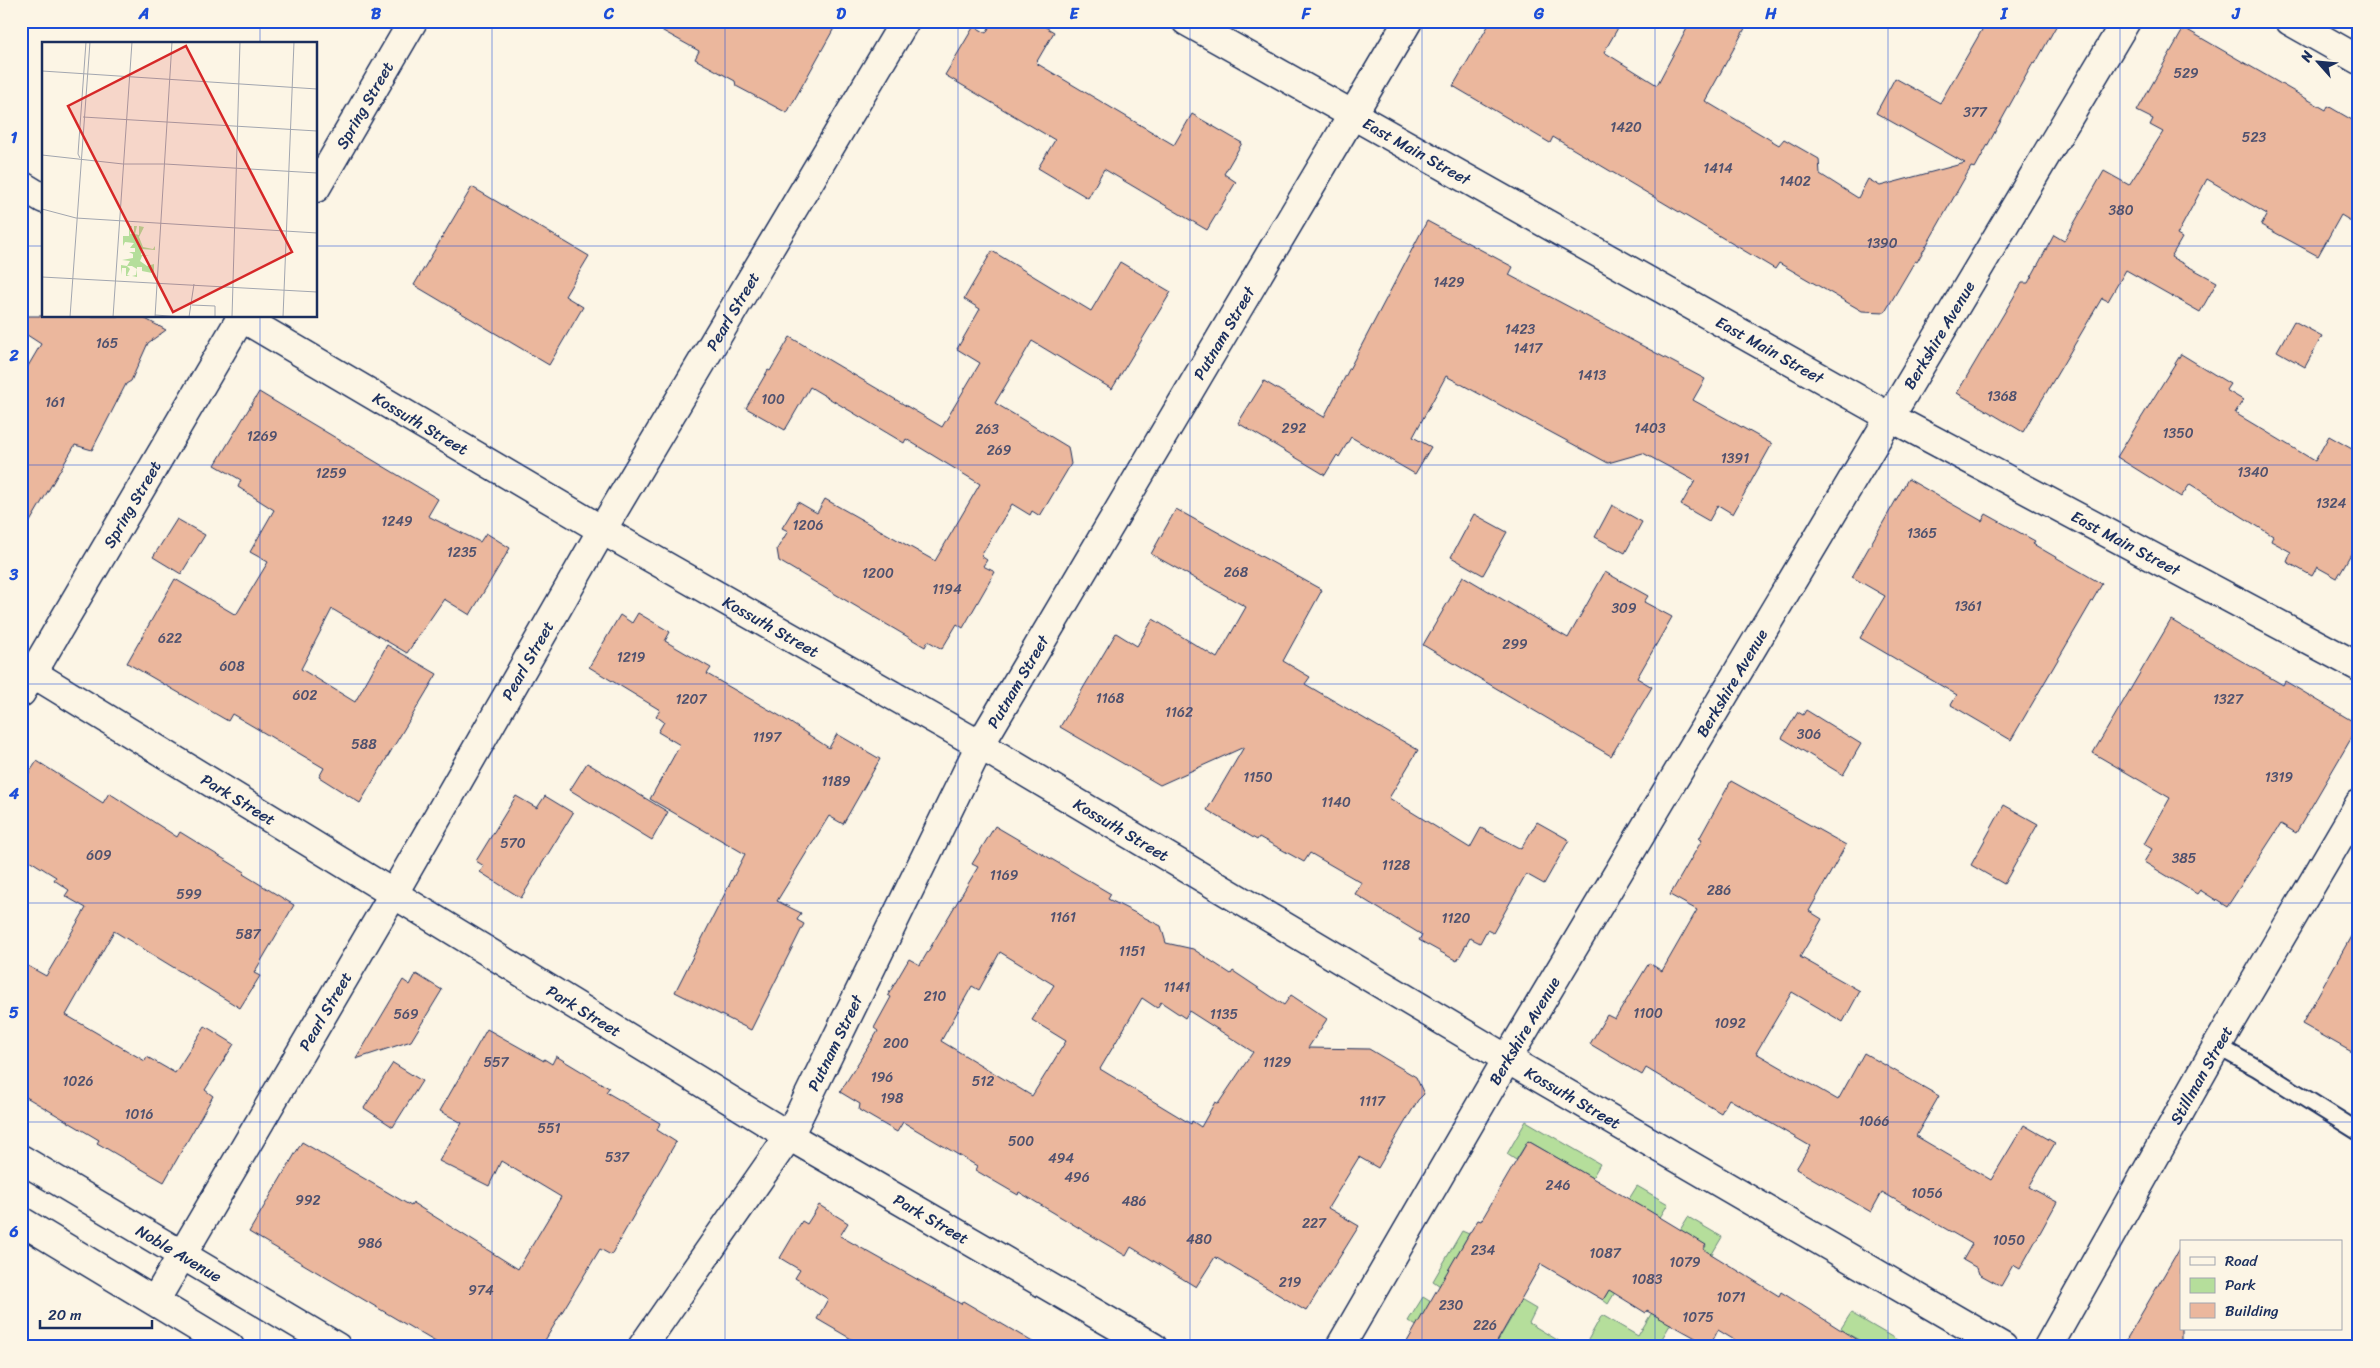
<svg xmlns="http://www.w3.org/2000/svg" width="2380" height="1368" font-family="Sriracha,sans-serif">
	<rect width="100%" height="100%" fill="#fcf5e5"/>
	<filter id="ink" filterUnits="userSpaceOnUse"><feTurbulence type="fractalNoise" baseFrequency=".02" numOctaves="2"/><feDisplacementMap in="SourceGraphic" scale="10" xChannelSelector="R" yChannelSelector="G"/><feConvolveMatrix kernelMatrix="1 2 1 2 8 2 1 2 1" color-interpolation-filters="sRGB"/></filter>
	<g filter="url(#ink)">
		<!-- green -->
		<path fill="#b5de9b" stroke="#68867c" d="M1526,1121L1600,1164L1592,1178L1528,1141L1516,1160L1507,1154Z
			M1637,1186L1668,1204L1608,1304L1603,1300L1637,1243L1648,1211L1629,1199Z
			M1688,1217L1722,1237L1657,1347H1584L1602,1315L1638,1336L1654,1309L1664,1314L1706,1246L1680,1230Z
			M1462,1231L1469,1234L1454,1261L1536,1309L1529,1323L1569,1347H1494L1512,1317L1445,1277L1440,1286L1433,1281Z
			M1423,1297L1431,1302L1453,1347L1408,1321Z
			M1851,1313L1909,1347H1860L1857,1345L1859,1340L1840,1330Z"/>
		<!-- building -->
		<path fill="#ebb79d" stroke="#1b2f5e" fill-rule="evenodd" d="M645,21H838L787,113L736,86L735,81L695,59L699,51Z
			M993,21H1035L1054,32L1036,63L1174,145L1192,114L1242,143L1224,174L1236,182L1207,230L1104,169L1088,198L1038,168L1055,140L945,75L974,26L986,33Z
			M1491,21H1622L1604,52L1657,85L1691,21H1749L1705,101L1779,145L1784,139L1819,159L1820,174L1858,198L1868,179L1880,186L1965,163L1876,113L1895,78L1940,103L1987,21H2059L2035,64L2033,63L1975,168L1971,167L1917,262L1915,261L1885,312L1862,311L1779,263L1775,269L1553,137L1550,143L1453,86Z
			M2184,28L2326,110L2328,106L2359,124V226L2341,215L2318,256L2261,225L2267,214L2207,179L2177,235L2182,238L2171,257L2217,282L2200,312L2126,270L2108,301L2102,298L2023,432L1957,393L2022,283H2028L2054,235L2064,241L2104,171L2129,185L2163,132L2150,125L2153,119L2137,111Z
			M472,187L589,256L565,296L583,307L549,365L414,285Z
			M1427,221L1513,267L1509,275L1705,379L1693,400L1772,444L1733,514L1718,505L1709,521L1681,505L1695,481L1643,453L1608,463L1446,376L1413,437L1431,447L1415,474L1351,437L1339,457L1337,455L1325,475L1238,423L1264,381L1324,417Z
			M992,251L1091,311L1120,262L1171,292L1112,389L1032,341L995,403L1068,447L1071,464L1040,516L1032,511L1030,515L1012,504L981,556L987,560L983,566L995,572L963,628L957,624L942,649L928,641L925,647L779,561L777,549L788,531L782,528L798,502L817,513L825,499L935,561L980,484L906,439L904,443L810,387L785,430L746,408L768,370L770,371L790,337L942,427L980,363L957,349L980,309L964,299Z
			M21,316H140L166,330L148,343L131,381L126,384L92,450L75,445L21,537V378L41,344L21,331Z
			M2294,321L2322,336L2305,367L2277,351Z
			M2181,354L2230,384L2226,390L2243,400L2235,413L2315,461L2329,436L2359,453V540L2337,578L2317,567L2312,576L2287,562L2291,552L2271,541L2273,536L2190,484L2181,497L2117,457Z
			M259,392L438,499L428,516L480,542L486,533L510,548L470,615L444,599L407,653L332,609L301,669L355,702L387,645L437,674L360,803L319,777L324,768L232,714L228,721L127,663L175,579L236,615L268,562L250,552L274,510L238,487L241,480L215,465Z
			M1908,479L1982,521L1986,514L2035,541L2033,544L2102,584L2011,740L1951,705L1957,695L1860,638L1885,596L1852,577Z
			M1612,505L1642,522L1625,553L1595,537Z
			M1176,509L1322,590L1283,661L1310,677L1305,684L1418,750L1389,798L1470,848L1481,828L1521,849L1537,822L1569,840L1544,884L1526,874L1493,933L1487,930L1480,943L1470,938L1457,961L1419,940L1422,935L1355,894L1362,883L1310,853L1304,862L1259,837L1257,840L1207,810L1244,747L1160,785L1060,727L1116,633L1137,646L1153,619L1217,658L1246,607L1151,554Z
			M1474,514L1507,532L1483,575L1451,557Z
			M177,519L205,535L181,574L153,557Z
			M1605,572L1648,596L1644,602L1672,617L1637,678L1652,687L1611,756L1423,645L1463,576L1568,638Z
			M638,613L670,632L665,641L711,668L707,674L780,716L829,748L837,734L880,759L843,824L829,816L777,901L801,913L797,920L804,924L751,1030L675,992L745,854L650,799L680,745L658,732L664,722L656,716L660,710L589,667L620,615L632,623Z
			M2171,620L2283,685L2285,681L2359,725L2296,833L2281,824L2227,907L2200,890L2197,894L2144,862L2152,849L2144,844L2170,798L2093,753Z
			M1806,710L1861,744L1843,775L1782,738L1798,712L1803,715Z
			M37,761L103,803L109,793L177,837L180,832L245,872L243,874L294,905L254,973L260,976L240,1008L114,931L66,1015L145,1061L147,1057L175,1073L205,1026L234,1044L205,1090L213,1096L164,1182L97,1143L99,1140L21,1094V962L46,976L86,908L65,896L69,890L54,880L56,877L21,855V785Z
			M587,763L668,812L652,840L570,790Z
			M1731,781L1846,845L1809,911L1822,919L1800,957L1860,991L1843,1022L1792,992L1756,1053L1838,1100L1864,1053L1939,1096L1916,1136L1991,1180L2024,1125L2055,1143L2029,1187L2057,1202L2020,1269L2013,1265L2001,1286L1979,1274L1977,1268L1963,1260L1972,1244L1882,1192L1871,1212L1796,1169L1810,1146L1729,1099L1721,1113L1646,1068L1642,1075L1590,1044L1607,1015L1615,1019L1649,963L1662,971L1697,910L1670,895L1702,840L1699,839Z
			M516,796L537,808L545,796L573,813L521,898L480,872L484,866L476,861Z
			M2004,805L2038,824L2004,884L1971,865Z
			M995,826L1111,894L1108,899L1161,926L1166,943L1193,949L1231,974L1233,971L1284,1005L1291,995L1327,1019L1308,1048L1369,1049L1416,1077L1424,1094L1418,1100L1378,1168L1359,1157L1328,1208L1359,1226L1306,1311L1215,1257L1196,1287L1131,1247L1126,1256L1019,1192L1018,1195L975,1170L977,1166L903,1122L897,1132L859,1110L860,1104L840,1092L878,1031L874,1028L891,997L888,995L909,959L920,965L978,867L972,864ZM1000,952L1054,985L1032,1020L1066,1041L1032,1096L941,1041L972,986L979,990ZM1142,998L1157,1008L1161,1002L1185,1018L1189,1011L1253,1052L1218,1104L1215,1102L1201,1127L1192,1121L1191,1124L1100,1069Z
			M2359,922V1056L2302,1024Z
			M416,974L442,990L411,1041L356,1059L403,980L410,985Z
			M487,1029L544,1061V1059L552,1064L556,1056L609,1088L606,1092L660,1123L657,1130L676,1142L611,1255L600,1249L541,1347H444L249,1232L302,1142L411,1206L413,1203L518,1269L561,1197L501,1161L489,1186L439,1161L462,1123L440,1111Z
			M393,1063L422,1081L393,1127L364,1108Z
			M1528,1141L1648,1210L1706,1245L1703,1249L1779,1296L1781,1292L1868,1347H1746L1718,1330L1710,1346L1647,1311L1646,1313L1609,1290L1603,1300L1541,1264L1494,1347H1404L1469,1234L1478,1220L1481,1221Z
			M819,1205L848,1223L840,1236L961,1304L963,1301L1041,1347H865L817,1319L828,1299L795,1278L800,1270L780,1258L802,1221L807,1224Z
			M2181,1246V1347H2122Z"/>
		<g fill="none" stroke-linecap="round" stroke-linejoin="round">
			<defs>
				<path id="lane" d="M2217,1046L2257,1068L2359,1132"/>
				<g id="street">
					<path d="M2290,21L2359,60"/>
					<path d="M21,185L44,199"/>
					<path id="s1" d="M316,188L413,21"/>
					<path id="s2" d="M239,316L602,530L980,745L1507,1059L2003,1347"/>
					<path id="s3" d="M21,666L789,1136L1153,1347"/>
					<path id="s4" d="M21,693L242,316"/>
					<path id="s5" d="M155,1301L394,893L602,530L905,21"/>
					<path id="s6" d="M642,1347L789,1136L980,745L1408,21"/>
					<path id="s7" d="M2048,1347L2217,1046L2359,804"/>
				</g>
				<g id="secondary">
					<path id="s8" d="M1186,21L1890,417L2359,667"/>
					<path id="s9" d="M21,1159L337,1347"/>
					<path d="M21,1221L230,1347"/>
					<path id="s10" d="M1340,1347L1507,1059L2126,21"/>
				</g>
			</defs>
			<!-- lane casing -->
			<use href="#lane" stroke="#1b2f5e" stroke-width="20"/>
			<!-- street casing -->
			<use href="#street" stroke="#1b2f5e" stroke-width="31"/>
			<!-- secondary casing -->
			<use href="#secondary" stroke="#1b2f5e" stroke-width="31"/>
			<!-- lane -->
			<use href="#lane" stroke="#fcf5e5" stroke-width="16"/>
			<!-- street -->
			<use href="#street" stroke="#fcf5e5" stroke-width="28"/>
			<!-- secondary -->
			<use href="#secondary" stroke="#fcf5e5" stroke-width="28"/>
		</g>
	</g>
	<!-- grid -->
	<path fill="none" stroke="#1d4ed8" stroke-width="1" stroke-opacity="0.55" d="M260,21V44M492,21V1347M725,21V1347M958,21V1347M1190,21V1347M1422,21V1347M1655,21V1347M1888,21V1347M2120,21V1347M21,246H44M316,246H2359M260,316V1347M21,465H2359M21,684H2359M21,903H2359M21,1122H2359"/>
	<g text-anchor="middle" stroke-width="4" stroke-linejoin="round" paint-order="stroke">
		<!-- number labels -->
		<g font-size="14" fill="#4f516e">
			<text x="2186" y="78">529</text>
			<text x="1975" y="117">377</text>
			<text x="1626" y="132">1420</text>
			<text x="2254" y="142">523</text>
			<text x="1718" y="173">1414</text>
			<text x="1795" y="186">1402</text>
			<text x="2121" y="215">380</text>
			<text x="1882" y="248">1390</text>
			<text x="1449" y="287">1429</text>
			<text x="1520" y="334">1423</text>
			<text x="107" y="348">165</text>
			<text x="1528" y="353">1417</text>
			<text x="1592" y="380">1413</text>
			<text x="2002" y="401">1368</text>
			<text x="773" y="404">100</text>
			<text x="55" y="407">161</text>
			<text x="1294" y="433">292</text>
			<text x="1650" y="433">1403</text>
			<text x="987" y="434">263</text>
			<text x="2178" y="438">1350</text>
			<text x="262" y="441">1269</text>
			<text x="999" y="455">269</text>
			<text x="1735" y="463">1391</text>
			<text x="2253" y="477">1340</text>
			<text x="331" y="478">1259</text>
			<text x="2331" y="508">1324</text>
			<text x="397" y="526">1249</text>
			<text x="808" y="530">1206</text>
			<text x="1922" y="538">1365</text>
			<text x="462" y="557">1235</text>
			<text x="1236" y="577">268</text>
			<text x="878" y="578">1200</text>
			<text x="947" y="594">1194</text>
			<text x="1968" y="611">1361</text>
			<text x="1624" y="613">309</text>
			<text x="170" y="643">622</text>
			<text x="1515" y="649">299</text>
			<text x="631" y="662">1219</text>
			<text x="232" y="671">608</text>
			<text x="305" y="700">602</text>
			<text x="1110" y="703">1168</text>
			<text x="691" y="704">1207</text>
			<text x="2228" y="704">1327</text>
			<text x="1179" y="717">1162</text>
			<text x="1809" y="739">306</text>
			<text x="767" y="742">1197</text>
			<text x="364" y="749">588</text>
			<text x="1258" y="782">1150</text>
			<text x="2279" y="782">1319</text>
			<text x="836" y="786">1189</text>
			<text x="1336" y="807">1140</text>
			<text x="513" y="848">570</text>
			<text x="99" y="860">609</text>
			<text x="2184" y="863">385</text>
			<text x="1396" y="870">1128</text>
			<text x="1004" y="880">1169</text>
			<text x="1719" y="895">286</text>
			<text x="189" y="899">599</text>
			<text x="1063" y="922">1161</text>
			<text x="1456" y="923">1120</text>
			<text x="248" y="939">587</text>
			<text x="1132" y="956">1151</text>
			<text x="1177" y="992">1141</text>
			<text x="935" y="1001">210</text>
			<text x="1648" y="1018">1100</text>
			<text x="406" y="1019">569</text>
			<text x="1224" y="1019">1135</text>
			<text x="1730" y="1028">1092</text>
			<text x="896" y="1048">200</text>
			<text x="496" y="1067">557</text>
			<text x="1277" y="1067">1129</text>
			<text x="882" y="1082">196</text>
			<text x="78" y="1086">1026</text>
			<text x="983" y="1086">512</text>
			<text x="892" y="1103">198</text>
			<text x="1372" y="1106">1117</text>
			<text x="139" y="1119">1016</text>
			<text x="1874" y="1126">1066</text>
			<text x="549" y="1133">551</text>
			<text x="1021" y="1146">500</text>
			<text x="617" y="1162">537</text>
			<text x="1061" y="1163">494</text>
			<text x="1077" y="1182">496</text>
			<text x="1558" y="1190">246</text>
			<text x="1927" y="1198">1056</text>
			<text x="308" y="1205">992</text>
			<text x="1134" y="1206">486</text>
			<text x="1314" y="1228">227</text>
			<text x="1199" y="1244">480</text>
			<text x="2009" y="1245">1050</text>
			<text x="370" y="1248">986</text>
			<text x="1483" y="1255">234</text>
			<text x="1605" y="1258">1087</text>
			<text x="1685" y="1267">1079</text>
			<text x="1647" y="1284">1083</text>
			<text x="1290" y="1287">219</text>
			<text x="481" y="1295">974</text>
			<text x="1731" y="1302">1071</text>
			<text x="1451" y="1310">230</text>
			<text x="1698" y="1322">1075</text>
			<text x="1485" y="1330">226</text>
		</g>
		<!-- street labels -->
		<g font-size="16" fill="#1b2f5e" stroke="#fcf5e5">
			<text dy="6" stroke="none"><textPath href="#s1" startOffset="96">Spring Street</textPath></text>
			<text dy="6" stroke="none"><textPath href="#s8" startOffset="265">East Main Street</textPath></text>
			<text dy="6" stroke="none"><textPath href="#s5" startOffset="1146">Pearl Street</textPath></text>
			<text dy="6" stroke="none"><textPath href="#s6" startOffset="1171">Putnam Street</textPath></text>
			<text dy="6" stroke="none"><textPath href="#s10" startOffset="1176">Berkshire Avenue</textPath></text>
			<text dy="6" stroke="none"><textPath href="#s8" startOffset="670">East Main Street</textPath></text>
			<text dy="6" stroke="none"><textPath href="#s2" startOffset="211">Kossuth Street</textPath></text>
			<text dy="6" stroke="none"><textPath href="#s4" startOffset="219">Spring Street</textPath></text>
			<text dy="6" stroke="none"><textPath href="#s8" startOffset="1075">East Main Street</textPath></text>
			<text dy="6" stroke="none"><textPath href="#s2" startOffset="616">Kossuth Street</textPath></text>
			<text dy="6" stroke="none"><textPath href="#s5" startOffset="741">Pearl Street</textPath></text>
			<text dy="6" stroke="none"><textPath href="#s6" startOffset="766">Putnam Street</textPath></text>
			<text dy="6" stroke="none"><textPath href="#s10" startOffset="771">Berkshire Avenue</textPath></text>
			<text dy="6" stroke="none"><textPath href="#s3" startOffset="255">Park Street</textPath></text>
			<text dy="6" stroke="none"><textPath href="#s2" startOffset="1021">Kossuth Street</textPath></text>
			<text dy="6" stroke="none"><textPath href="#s3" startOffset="660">Park Street</textPath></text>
			<text dy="6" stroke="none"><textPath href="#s5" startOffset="336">Pearl Street</textPath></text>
			<text dy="6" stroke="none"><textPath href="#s10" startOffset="366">Berkshire Avenue</textPath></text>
			<text dy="6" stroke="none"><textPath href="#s6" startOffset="361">Putnam Street</textPath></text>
			<text dy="6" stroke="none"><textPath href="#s7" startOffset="312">Stillman Street</textPath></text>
			<text dy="6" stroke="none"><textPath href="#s2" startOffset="1546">Kossuth Street</textPath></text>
			<text dy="6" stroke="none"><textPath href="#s3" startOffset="1065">Park Street</textPath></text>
			<text dy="6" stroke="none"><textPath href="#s9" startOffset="184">Noble Avenue</textPath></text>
		</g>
	</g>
	<!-- overview -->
	<g transform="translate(42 42)">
		<rect width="275" height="275" fill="#fcf5e5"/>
		<path d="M87,184H90L88,192L92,191V184H95L93,192L97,193V184L102,185L97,195L101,205L111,207L113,204V208L100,207L99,213L108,214H100L98,219L105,224L112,222V236L110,231L100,229V225H95V235L90,234L94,233L95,227L90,224H85L88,227L85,233L88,234H84V226H80L79,233V223L85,224L88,219L80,218L91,216V212L87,210H93V206H88L92,201L83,200L81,204V194H87Z" fill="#b5de9b"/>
		<path fill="none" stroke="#a2a6af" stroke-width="1" d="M0,29L275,47M41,75L275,89M0,113L81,122H123L275,131M38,116L36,112L44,0M0,167L34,176L275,191M0,235L275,250M150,263L173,264V275M113,273L142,275M28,275L48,0M71,275L90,0M113,275L130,0M147,275L152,242M190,275L198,0M241,275L252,0"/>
		<path fill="#d62828" fill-opacity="0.15" stroke="#d62828" stroke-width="2.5" d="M144,4L250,210L131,270L26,64Z"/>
		<rect width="275" height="275" fill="none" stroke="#1b2f5e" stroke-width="2.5"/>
	</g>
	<!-- margin -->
	<rect width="2380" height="1368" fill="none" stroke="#fcf5e5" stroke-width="55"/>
	<!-- legend -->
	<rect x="2180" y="1240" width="162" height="90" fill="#fcf5e5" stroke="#a2a6af"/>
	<rect x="2190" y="1257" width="25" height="8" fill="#fcf5e5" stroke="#a2a6af"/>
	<text x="2225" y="1266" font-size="15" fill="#1b2f5e">Road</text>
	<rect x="2190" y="1278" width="25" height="15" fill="#b5de9b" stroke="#a2a6af"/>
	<text x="2225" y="1290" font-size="15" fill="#1b2f5e">Park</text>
	<rect x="2190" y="1303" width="25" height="15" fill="#ebb79d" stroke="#a2a6af"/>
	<text x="2225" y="1316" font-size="15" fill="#1b2f5e">Building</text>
	<!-- north arrow -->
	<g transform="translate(2318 62) rotate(297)" stroke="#fcf5e5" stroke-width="4" paint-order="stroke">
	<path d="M0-4L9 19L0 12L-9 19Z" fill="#1b2f5e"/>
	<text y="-8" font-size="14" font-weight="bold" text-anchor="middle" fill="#1b2f5e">N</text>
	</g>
	<!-- scale -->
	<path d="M40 1320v8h112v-8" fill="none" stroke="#1b2f5e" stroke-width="2.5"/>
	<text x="48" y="1320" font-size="15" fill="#1b2f5e" stroke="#fcf5e5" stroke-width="4" paint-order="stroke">20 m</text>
	<rect x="28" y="28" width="2324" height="1312" fill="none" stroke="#1d4ed8" stroke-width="2"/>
	<g font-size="16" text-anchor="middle" font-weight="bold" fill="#1d4ed8">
		<text x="144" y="19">A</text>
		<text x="376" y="19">B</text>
		<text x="609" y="19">C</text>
		<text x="841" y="19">D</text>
		<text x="1074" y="19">E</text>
		<text x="1306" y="19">F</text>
		<text x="1539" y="19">G</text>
		<text x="1771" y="19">H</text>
		<text x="2004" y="19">I</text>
		<text x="2236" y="19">J</text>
		<text x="14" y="143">1</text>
		<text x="14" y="361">2</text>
		<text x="14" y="580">3</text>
		<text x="14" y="799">4</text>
		<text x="14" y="1018">5</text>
		<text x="14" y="1237">6</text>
	</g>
</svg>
